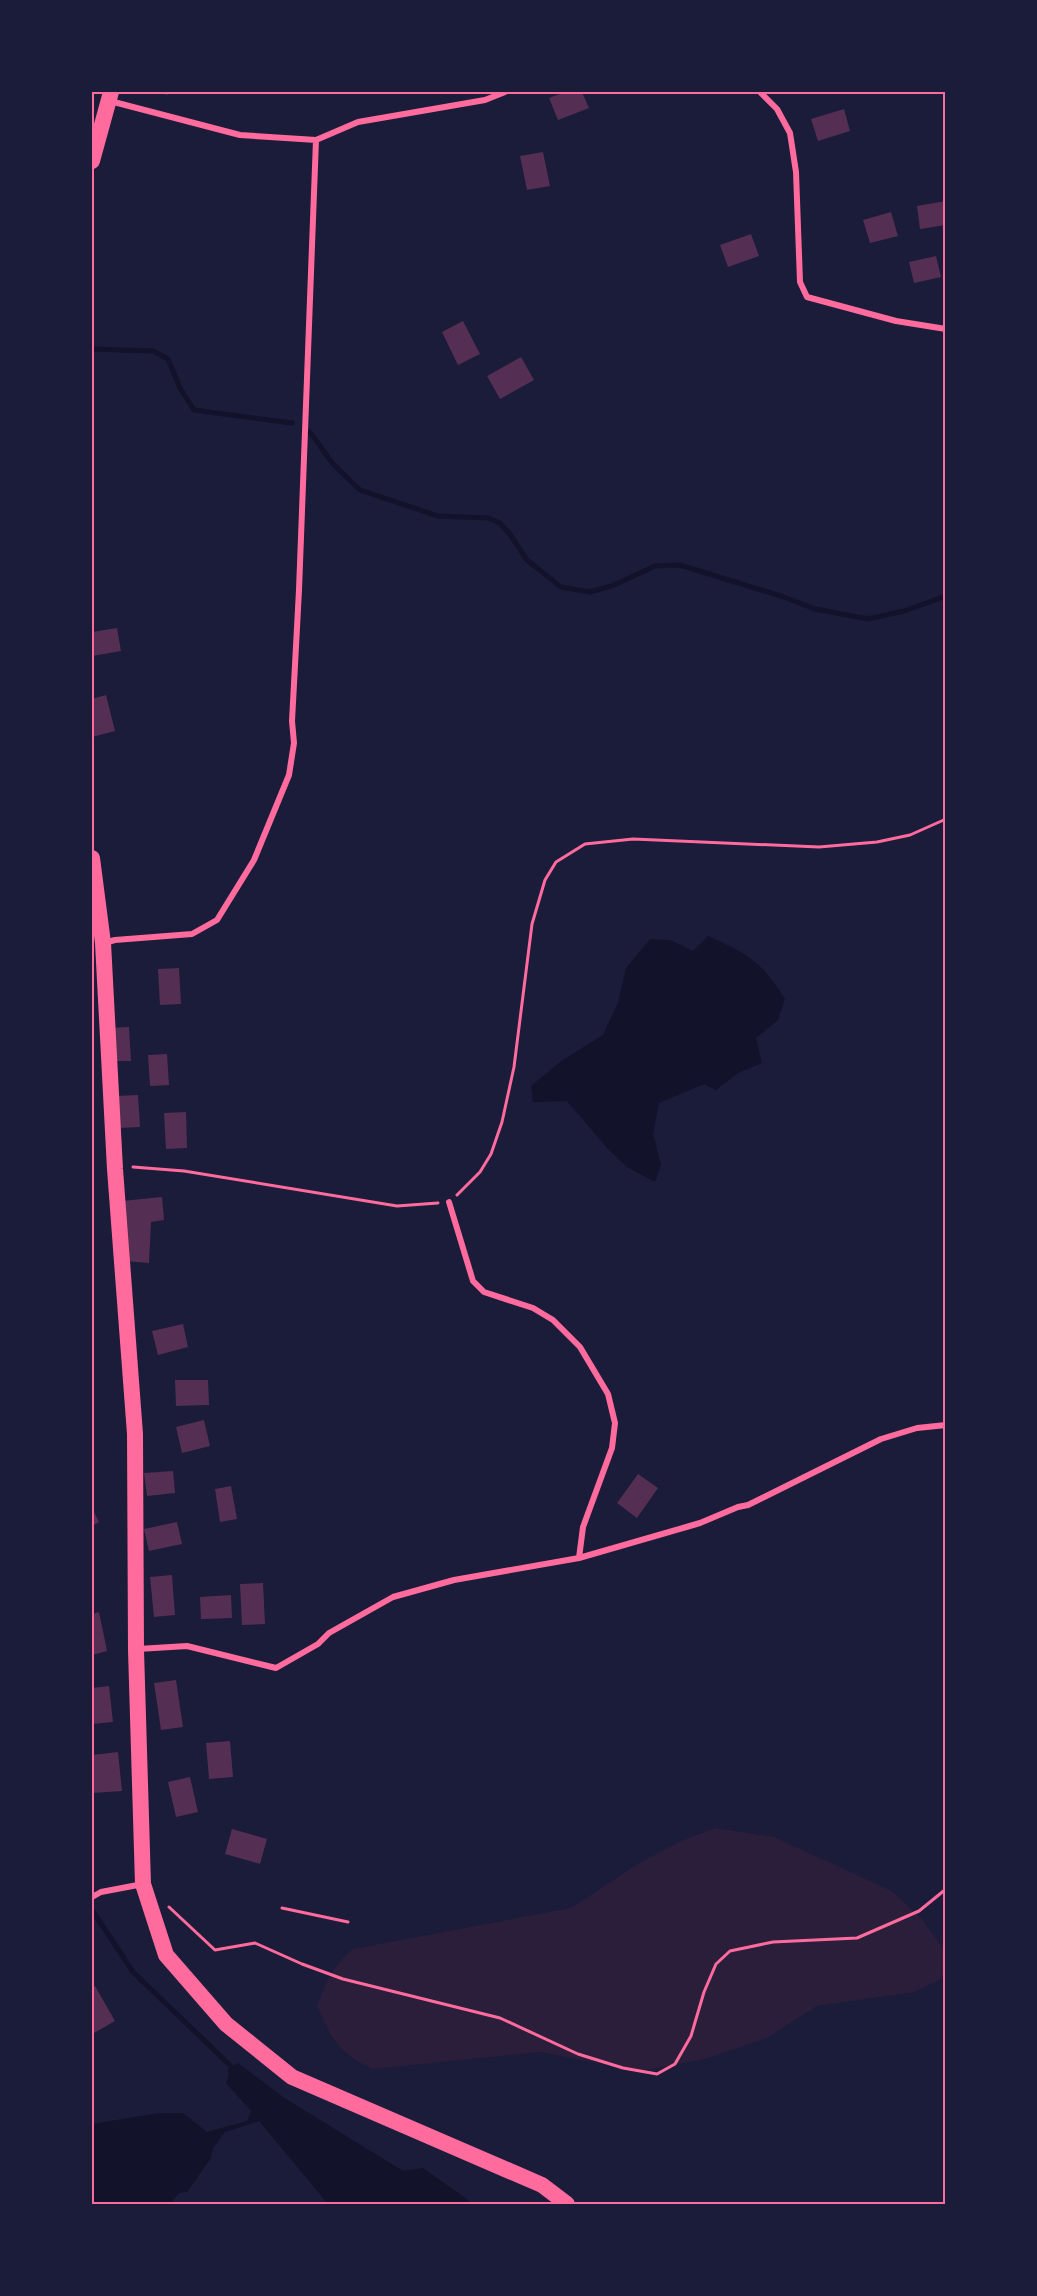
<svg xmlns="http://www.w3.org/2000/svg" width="1037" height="2296" font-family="Figtree,sans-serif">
	<rect width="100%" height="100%" fill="#1b1b3a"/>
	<!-- green -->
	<path fill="#2a1e3b" d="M715,1828L774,1837L892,1891L922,1919L944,1950L945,1970L941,1979L914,1992L817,2006L767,2038L705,2059L641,2071L540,2052L372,2069C337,2051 333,2041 317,2006C326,1983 333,1965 353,1949L571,1908L636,1865L681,1841Z"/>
	<!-- water -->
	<path fill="#12122b" d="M708,936C748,954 761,961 785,999L778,1020L756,1038L762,1063L738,1073L716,1090L704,1084L659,1103L653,1134L661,1165L655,1182L627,1167L609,1150L567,1101L533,1102L531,1086L561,1061L603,1035L618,1003L626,968L650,939L670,940L693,951Z
		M238,2063L283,2097L403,2171L423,2168L468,2200L470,2204H328L259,2121L225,2132L213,2148L211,2158L187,2192L179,2193L170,2204H92V2124L160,2113H183L207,2132L247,2121L251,2111L226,2083L229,2074L227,2070Z"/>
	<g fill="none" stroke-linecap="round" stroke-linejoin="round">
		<!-- stream -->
		<path stroke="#12122b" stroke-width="5" d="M92,349L153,351L168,359L180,388L194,410L292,423
			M310,432L333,464L360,490L438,516L488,518L500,523L509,533L527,560L561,587L590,592L614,585L655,566L680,565L784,597L815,609L868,619L904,611L946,596
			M92,1910L133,1972L237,2072"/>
	</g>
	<!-- building -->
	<path fill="#542f53" d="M154,92H169L168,95Z
		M565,92H582L589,108L558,120L549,98Z
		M844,109L850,131L818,141L811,119Z
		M543,152L550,186L527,190L520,156Z
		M946,201V225L920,229L917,206Z
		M891,212L898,236L870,243L863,220Z
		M751,234L759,256L728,267L720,245Z
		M936,256L941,277L914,283L909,262Z
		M463,321L480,354L458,365L442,332Z
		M521,357L534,380L500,399L487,376Z
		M117,628L121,651L92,656V632Z
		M106,695L115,731L92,737V699Z
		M179,968L181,1004L160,1005L158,969Z
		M129,1027L131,1061H112L110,1028Z
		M167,1054L169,1085L150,1086L148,1055Z
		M138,1095L140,1127L118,1128L116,1096Z
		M186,1112L187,1148L166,1149L164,1113Z
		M162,1197L164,1220L151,1222L149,1263L125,1261L122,1201Z
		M183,1324L188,1347L158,1355L152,1331Z
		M175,1380H208L209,1405L176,1406Z
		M204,1420L210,1446L182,1453L176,1427Z
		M173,1471L175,1493L147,1496L144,1473Z
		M638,1474L658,1488L637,1518L617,1503Z
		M231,1486L237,1519L220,1522L215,1489Z
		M92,1508L99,1522L92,1526Z
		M177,1522L182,1544L149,1551L144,1529Z
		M172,1575L175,1615L154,1617L150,1577Z
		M263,1583L265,1624L242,1625L240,1584Z
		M231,1595L232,1618L201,1619L200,1597Z
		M99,1612L107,1651L92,1655V1614Z
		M176,1680L183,1727L161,1730L154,1683Z
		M109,1686L113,1722L92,1724V1688Z
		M230,1741L233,1777L209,1779L206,1743Z
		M118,1752L122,1791L92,1793V1755Z
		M190,1777L198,1812L176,1817L168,1782Z
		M232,1829L267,1839L260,1864L225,1854Z
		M95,1986L115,2021L94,2033L92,2028V1988Z"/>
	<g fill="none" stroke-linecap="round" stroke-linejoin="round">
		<!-- path -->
		<path stroke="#ff6b9d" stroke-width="3" d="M133,1167L184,1171L397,1206L438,1203
			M457,1195L480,1172L491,1154L502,1122L514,1067L532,924L545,880L556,862L585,844L633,839L819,847L877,842L910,835L946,819
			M169,1907L215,1950L255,1943L302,1964L343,1979L500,2018L578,2054L623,2068L657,2074L675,2064L691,2036L704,1992L716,1964L730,1951L773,1942L857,1938L919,1911L946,1889
			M282,1908L348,1922"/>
		<!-- minor -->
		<path stroke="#ff6b9d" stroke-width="6" d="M760,92L777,109L790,133L796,172L800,282L807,297L896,321L946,329
			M110,101L240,135L316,140L358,122L485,100L505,92
			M104,943L115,940L192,934L217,920L254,860L289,775L294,743L292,721L299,590L316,140
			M449,1202L473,1281L484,1292L533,1308L553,1320L580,1347L608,1394L615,1423L612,1448L583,1527L579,1558
			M138,1649L187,1646L276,1668L318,1644L329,1633L393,1597L454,1580L579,1558L700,1523L738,1507L748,1505L881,1439L917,1428L946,1425
			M92,1897L101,1892L143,1884"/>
		<!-- trunk -->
		<path stroke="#ff6b9d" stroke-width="16" d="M92,161L111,92
			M92,858L103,943L115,1169L135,1434L136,1650L143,1884L166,1955L226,2024L292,2077L542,2185L567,2204"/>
	</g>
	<!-- border -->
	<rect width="1037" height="2296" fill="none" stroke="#1b1b3a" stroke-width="186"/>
	<rect x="93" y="93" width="851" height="2110" fill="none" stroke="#ff6b9d" stroke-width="2"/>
</svg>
